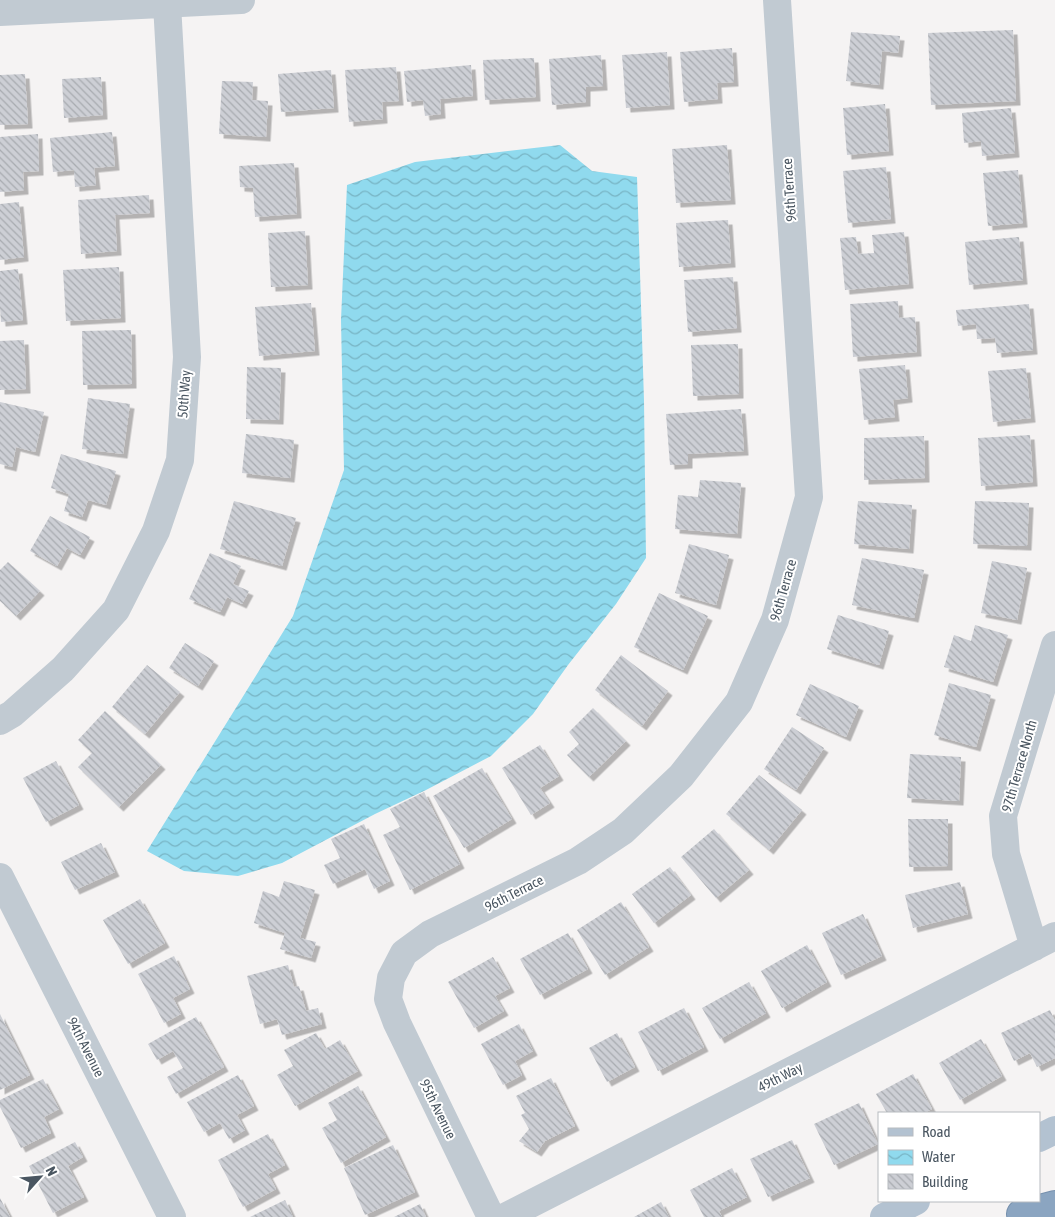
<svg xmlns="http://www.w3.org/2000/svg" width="1055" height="1217" font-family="'Asap Condensed',sans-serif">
	<defs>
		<pattern id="water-waves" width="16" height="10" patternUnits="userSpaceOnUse" patternTransform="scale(1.25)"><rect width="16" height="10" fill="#90daee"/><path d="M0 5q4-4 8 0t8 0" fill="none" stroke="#78b4c4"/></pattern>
		<pattern id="building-back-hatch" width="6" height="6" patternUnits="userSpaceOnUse" patternTransform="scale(1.25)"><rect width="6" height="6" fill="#cdcfd5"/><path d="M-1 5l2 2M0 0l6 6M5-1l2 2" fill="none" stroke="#a8abb0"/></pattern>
		<filter id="shadow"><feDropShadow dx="4.5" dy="4.5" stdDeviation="0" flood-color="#0004"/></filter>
	</defs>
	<rect width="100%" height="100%" fill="#f5f3f3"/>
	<!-- water -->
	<path fill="url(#water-waves)" d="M560,145L592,171L637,177L644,401L646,558L616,604L568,665L533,714L491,756L426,790L375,814L282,863L238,876L184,871L147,851L293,616L344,470L341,320L347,185L415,162Z"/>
	<!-- building -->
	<path fill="url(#building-back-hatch)" filter="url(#shadow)" d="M1013,30L1016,101L931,105L928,33Z
		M851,32L900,36L898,53L882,51L879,85L846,81Z
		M732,48L734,82L717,83L718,99L684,102L680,52Z
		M667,52L670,105L626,108L622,55Z
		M601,55L603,86L586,87V102L552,105L549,59Z
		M534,58L536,97L485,100L483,60Z
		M471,65L473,96L440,99L441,114L425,116L423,100L407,102L404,71Z
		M396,67L399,101L382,102L383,119L349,122L345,70Z
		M331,70L334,108L281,112L278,74Z
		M25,74L28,124L0,125V75Z
		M101,77L103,115L64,118L62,79Z
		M222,81L253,82L252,100L268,101L266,137L219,134Z
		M885,104L889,151L847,155L843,108Z
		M1011,108L1015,153L982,156L981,141L964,143L962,113Z
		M112,132L115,166L94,168L96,185L75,187L74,170L53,172L50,138Z
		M38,134L39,171L23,172L24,190L0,192V137Z
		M727,145L731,200L676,203L672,149Z
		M294,163L297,214L255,217L253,188L240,187L239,166Z
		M886,167L891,219L848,223L843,171Z
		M1018,170L1023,223L988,226L983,173Z
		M149,195L150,213L115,215L117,251L81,254L78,200Z
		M19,202L24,257L0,260V204Z
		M728,220L731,263L679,267L676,223Z
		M305,231L308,285L271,287L268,233Z
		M904,232L909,284L845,290L840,238L856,237L858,254L874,253L872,235Z
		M1019,237L1023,280L969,285L965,242Z
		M119,267L121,318L66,321L63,270Z
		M18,269L23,320L1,322L0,308V271Z
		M733,277L737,328L688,332L684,280Z
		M898,301L899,318L915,317L917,352L853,357L850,304Z
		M311,303L315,351L259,356L255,307Z
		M1029,304L1033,350L997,353L995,338L977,339L976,324L958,326L956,310Z
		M131,330L132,384L83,385L82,331Z
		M24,340L26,389L0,390V341Z
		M738,344L739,394L693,396L691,345Z
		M905,365L908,398L893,400L895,417L864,420L859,369Z
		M247,367L281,368L279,420L246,419Z
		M1026,368L1031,418L993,422L988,371Z
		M88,398L130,404L123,454L82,449Z
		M0,402L44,412L35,452L16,447L12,467L0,464Z
		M741,409L744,451L688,454V464L670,465L666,414Z
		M246,434L294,440L290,478L242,473Z
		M1030,435L1033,482L981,486L978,438Z
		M924,436L925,478L864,480V438Z
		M61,454L116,471L106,505L88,500L82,517L64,511L69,494L51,488Z
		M700,480L741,483L737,534L675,529L678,495L698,497Z
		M234,501L296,518L282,566L220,549Z
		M858,501L912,505L909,549L854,544Z
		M975,501L1029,503L1027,546L973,544Z
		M50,516L90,537L80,555L67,548L57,566L30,551Z
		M689,544L729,555L716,605L675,593Z
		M210,553L241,566L233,584L249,591L242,604L227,597L220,612L189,599Z
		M862,558L924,570L914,618L852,605Z
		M992,561L1027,568L1017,620L981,613Z
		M8,562L40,591L16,616L0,601V570Z
		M659,593L708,616L683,670L634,647Z
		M838,615L889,631L879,665L827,649Z
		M975,625L1008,635L993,682L944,667L954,635L971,641Z
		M185,643L214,661L198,686L169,668Z
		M621,655L668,691L642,726L595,690Z
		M147,665L180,692L145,734L112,707Z
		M949,683L991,695L976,747L934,735Z
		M810,684L859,706L846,737L796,715Z
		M593,708L626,741L589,777L567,755L579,744L569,732Z
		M105,711L161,765L119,807L78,767L92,753L78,740Z
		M792,727L824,748L796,790L764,769Z
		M540,745L559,776L540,788L550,803L531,815L502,768Z
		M910,754L961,757L959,801L907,798Z
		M56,761L79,805L46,822L23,778Z
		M482,768L512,819L464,848L433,796Z
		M759,775L802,810L769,850L726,814Z
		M424,792L460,864L410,890L383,835L400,827L390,809Z
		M908,819H948V866L909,867Z
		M364,824L390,881L374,889L365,869L333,884L324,865L340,858L331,839Z
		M714,829L749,870L716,898L681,857Z
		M101,843L115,872L75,890L61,862Z
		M670,867L691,895L654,923L632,894Z
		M284,881L315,890L300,938L316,942L311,958L280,949L285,933L254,923L263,891L279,897Z
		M960,882L968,914L913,928L905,895Z
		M140,899L165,943L128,964L103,920Z
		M621,902L649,947L605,975L577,930Z
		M863,914L882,956L841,975L822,933Z
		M568,933L588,969L540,995L520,959Z
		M807,945L827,982L782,1008L761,971Z
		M174,956L190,989L173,998L181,1014L164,1023L138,974Z
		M493,957L510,988L495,996L504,1011L474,1028L448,982Z
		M288,965L294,987L299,986L306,1011L318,1008L322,1024L282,1035L277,1019L260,1024L247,976Z
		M749,982L766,1013L720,1039L702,1008Z
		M684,1008L704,1047L658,1071L638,1032Z
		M1050,1010L1055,1021V1058L1037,1067L1030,1053L1014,1061L1001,1033Z
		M0,1014L30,1075L0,1090Z
		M196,1017L224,1067L176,1094L167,1077L183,1068L173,1051L157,1060L148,1044Z
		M519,1024L533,1051L515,1061L522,1075L503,1085L481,1044Z
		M316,1033L325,1049L340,1040L358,1071L295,1106L277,1075L293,1066L284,1050Z
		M617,1033L635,1067L607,1082L589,1048Z
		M981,1039L1002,1076L960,1100L939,1063Z
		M913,1074L932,1109L924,1113H887L876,1094Z
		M238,1075L254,1106L237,1115L245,1130L229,1139L220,1123L204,1132L187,1102Z
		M551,1078L575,1126L545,1141L537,1152L519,1141L529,1129L521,1115L525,1113L516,1096Z
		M43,1079L59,1109L44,1117L51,1133L21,1148L0,1107V1100Z
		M358,1086L386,1137L341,1163L322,1128L337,1120L328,1103Z
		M859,1103L878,1144L834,1165L814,1124Z
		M268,1134L285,1165L268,1174L276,1189L243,1207L218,1160Z
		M792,1140L810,1178L768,1197L750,1159Z
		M75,1142L83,1157L68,1166L84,1197L53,1213L29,1166Z
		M393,1145L415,1192L365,1215L344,1168Z
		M732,1168L747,1197L719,1211L722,1217H704L690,1190Z
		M0,1198L10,1217H0Z
		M285,1200L293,1217H250Z
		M661,1202L669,1217H634Z
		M420,1204L426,1217H394Z"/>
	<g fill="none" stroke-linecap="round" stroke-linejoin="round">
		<defs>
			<path id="highway" d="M1021,1214L1055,1205"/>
		</defs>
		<!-- highway casing -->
		<use href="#highway" stroke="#7690ad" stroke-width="30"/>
		<!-- minor -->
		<path stroke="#c1cad2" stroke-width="28" d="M0,12L241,0
			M0,721L12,714L63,669L116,610L156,531L180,460L187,357L167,4
			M0,877L172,1217
			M1034,947L1006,854L1003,816L1055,645
			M491,1217L397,1023L388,999L391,978L404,953L430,934L578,861L623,831L681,776L739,702L775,620L809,497L777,0
			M505,1217L1055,936"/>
		<!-- major -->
		<path stroke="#b3c2d1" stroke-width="28" d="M1039,1138L1055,1130
			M884,1217L916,1201"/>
		<!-- highway -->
		<use href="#highway" stroke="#8ba5c1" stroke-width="28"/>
	</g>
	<g text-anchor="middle" stroke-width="4" stroke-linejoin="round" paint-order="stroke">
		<!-- street labels -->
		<g font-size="14" fill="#4a5661" stroke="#fff">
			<text transform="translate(789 190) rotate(-94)" y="5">96th Terrace</text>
			<text transform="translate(184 394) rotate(-86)" y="5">50th Way</text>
			<text transform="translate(783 590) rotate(-74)" y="5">96th Terrace</text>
			<text transform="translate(1019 766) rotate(-74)" y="5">97th Terrace North</text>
			<text transform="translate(514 893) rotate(-27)" y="5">96th Terrace</text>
			<text transform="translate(86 1047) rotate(63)" y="5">94th Avenue</text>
			<text transform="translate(780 1077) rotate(-27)" y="5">49th Way</text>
			<text transform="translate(438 1109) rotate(64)" y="5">95th Avenue</text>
		</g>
	</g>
	<!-- legend -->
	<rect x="878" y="1112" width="162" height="90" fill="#ffffff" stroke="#b7bbc0"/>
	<rect x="888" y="1128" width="25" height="8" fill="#b3c2d1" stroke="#b7bbc0"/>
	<text x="922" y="1137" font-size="15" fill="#4a5661">Road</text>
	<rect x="888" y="1150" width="25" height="15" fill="url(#water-waves)" stroke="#b7bbc0"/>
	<text x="922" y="1162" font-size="15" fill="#4a5661">Water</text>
	<rect x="888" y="1174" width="25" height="15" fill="url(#building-back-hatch)" stroke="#b7bbc0"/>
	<text x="922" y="1187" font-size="15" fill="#4a5661">Building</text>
	<!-- north arrow -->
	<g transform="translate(40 1177) rotate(63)" stroke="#ffffff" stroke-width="4" paint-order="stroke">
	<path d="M0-4L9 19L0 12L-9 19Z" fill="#4a5661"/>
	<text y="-8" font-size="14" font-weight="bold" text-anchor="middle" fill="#4a5661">N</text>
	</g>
</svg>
